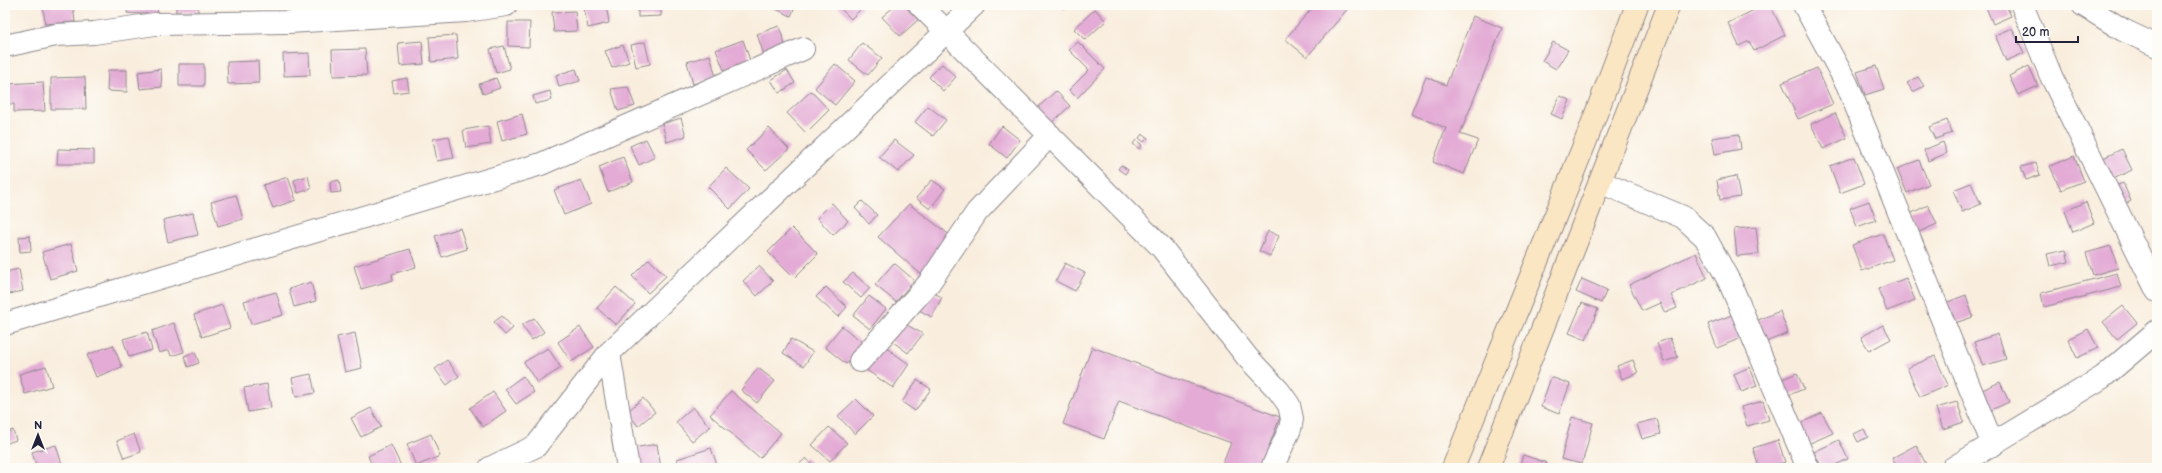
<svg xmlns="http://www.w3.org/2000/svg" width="2162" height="473" font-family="'Balsamiq Sans',sans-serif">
	<rect width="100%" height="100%" fill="#fdfcf7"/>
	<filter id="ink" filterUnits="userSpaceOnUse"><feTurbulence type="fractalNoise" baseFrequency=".025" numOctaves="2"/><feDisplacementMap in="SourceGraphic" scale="8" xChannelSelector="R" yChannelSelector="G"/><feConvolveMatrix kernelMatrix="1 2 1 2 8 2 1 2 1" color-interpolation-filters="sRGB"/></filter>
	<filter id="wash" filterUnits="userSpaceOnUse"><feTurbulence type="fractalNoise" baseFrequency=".012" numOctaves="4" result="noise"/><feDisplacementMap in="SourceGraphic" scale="16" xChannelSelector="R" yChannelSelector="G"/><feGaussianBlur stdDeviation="0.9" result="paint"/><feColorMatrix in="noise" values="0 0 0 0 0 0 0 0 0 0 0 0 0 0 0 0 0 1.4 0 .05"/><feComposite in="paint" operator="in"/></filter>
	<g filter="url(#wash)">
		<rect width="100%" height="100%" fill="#f9eede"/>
		<g id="blocks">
			<!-- building -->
			<path fill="#e3abd5" d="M43,5H73L75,22L45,24Z
				M128,5H158L157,15L127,13Z
				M176,5H198V12H176Z
				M606,5L609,23L588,28L584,8Z
				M638,5H661V16L638,17Z
				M679,5H705V7L679,9Z
				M767,5H796L791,16Z
				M837,5H858L862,8L851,19Z
				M896,5H904L918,20L900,36L882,17Z
				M1060,5H1069L1064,9Z
				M1315,5H1351L1307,57L1285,39Z
				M1764,5H1770L1785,35L1754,51L1749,41L1739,46L1728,23Z
				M1985,5H2006L2011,16L1993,24Z
				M1095,9L1106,21L1085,40L1074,29Z
				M575,11L577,31L554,32L552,12Z
				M1473,16L1502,28L1460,134L1478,140L1464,174L1433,162L1446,128L1411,114L1426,77L1446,85Z
				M508,22H530L529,47L508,46Z
				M779,26L787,51L765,58L757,34Z
				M2012,28L2024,53L2006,61L1995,35Z
				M456,35L458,59L431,62L429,37Z
				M743,40L752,66L726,75L716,50Z
				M422,41L424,64L400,66L398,43Z
				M645,42L650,64L636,67L631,45Z
				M1078,42L1105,69L1077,98L1069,90L1089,70L1069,50Z
				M1553,42L1568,50L1556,69L1542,61Z
				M862,43L882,58L868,75L849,60Z
				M623,45L629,62L612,68L605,51Z
				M504,46L510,69L496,73L490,49Z
				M365,49L367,75L333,76L332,50Z
				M309,53L310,75L284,76L283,54Z
				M710,55L716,77L693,84L687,62Z
				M258,61L259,83L228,84L227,62Z
				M179,64H204V86H179Z
				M835,64L855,81L835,105L815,88Z
				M942,64L956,77L943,91L929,77Z
				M1876,66L1884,89L1865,95L1857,72Z
				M2029,66L2038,86L2018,95L2009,76Z
				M1817,68L1833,104L1798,119L1782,83Z
				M161,69L162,87L140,89L138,72Z
				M576,69L580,81L559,87L556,75Z
				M108,70H127V92L107,91Z
				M787,70L795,83L779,93L771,80Z
				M85,77L86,109H51V78Z
				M1918,77L1924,86L1913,92L1907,83Z
				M407,78L409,91L394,93L392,81Z
				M496,78L500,88L483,94L479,84Z
				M43,82L45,111L14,112V104H5V84Z
				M628,87L635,106L618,111L611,89Z
				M550,91L552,100L535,104L533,96Z
				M811,91L829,110L806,133L787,113Z
				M1056,91L1070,106L1049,125L1035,110Z
				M1560,96L1570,100L1562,119L1551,114Z
				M928,106L946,120L933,136L915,122Z
				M1835,113L1847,138L1823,149L1811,124Z
				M522,114L527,134L502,141L497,121Z
				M681,118L686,136L667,142L662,124Z
				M1947,120L1952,133L1935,139L1929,127Z
				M488,126L491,144L466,148L463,130Z
				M1002,126L1020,140L1007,158L989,144Z
				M769,128L789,149L766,170L746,150Z
				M1142,134L1148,138L1144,142L1139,138Z
				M1739,134L1741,149L1715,154L1712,138Z
				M449,136L454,158L437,161L433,139Z
				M646,139L655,157L639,165L630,146Z
				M894,140L914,155L898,172L879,157Z
				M1136,140L1142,145L1139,149L1133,144Z
				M1943,142L1947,153L1928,161L1924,150Z
				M58,149L94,150V164H57Z
				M2122,149L2132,170L2107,182L2097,161Z
				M2074,156L2084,181L2061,190L2050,166Z
				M623,157L633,182L608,192L599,167Z
				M1854,157L1864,184L1840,193L1830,166Z
				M1919,160L1929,184L1907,193L1897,169Z
				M2036,163L2040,175L2026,180L2021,167Z
				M1121,165L1128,170L1125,174L1118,169Z
				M726,168L749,189L730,209L708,187Z
				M308,176L311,189L298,193L294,180Z
				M1736,176L1740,197L1720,200L1717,180Z
				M288,177L296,200L273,208L263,185Z
				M339,180L341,192L331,193L330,182Z
				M581,180L591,204L564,215L554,190Z
				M932,180L945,189L930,209L916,198Z
				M1971,183L1981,204L1962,212L1953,190Z
				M2123,183L2131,201L2121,206L2113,187Z
				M236,195L243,219L218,226L211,202Z
				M862,201L877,215L869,224L855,208Z
				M1869,201L1876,220L1857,227L1850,208Z
				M2086,202L2094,223L2073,232L2065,211Z
				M832,203L848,221L833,235L817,218Z
				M909,204L955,239L923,276L878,237Z
				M1928,205L1937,224L1919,232L1910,214Z
				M193,213L198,235L168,242L163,220Z
				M1756,227L1759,254L1737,256L1734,229Z
				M460,228L467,249L442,257L435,236Z
				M792,228L818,254L794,278L768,252Z
				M1268,231L1279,236L1270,256L1259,251Z
				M1883,234L1893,260L1862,271L1852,245Z
				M30,236L31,251L20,252L19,237Z
				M71,244L78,271L50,279L42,252Z
				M2111,246L2118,268L2093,275L2086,253Z
				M410,249L416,267L392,274L393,280L361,289L354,266Z
				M2066,250L2069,262L2050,266L2047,254Z
				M1696,253L1707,278L1671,295L1677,308L1665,313L1660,303L1642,311L1629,285Z
				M649,259L666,276L648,293L632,276Z
				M894,263L914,280L896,302L875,285Z
				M1065,263L1085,273L1075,291L1056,281Z
				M759,266L773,281L757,296L743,281Z
				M19,269L23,291L5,295V272Z
				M853,273L870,288L861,298L843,282Z
				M2117,273L2121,287L2044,307L2041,293Z
				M1906,278L1915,300L1887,311L1878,289Z
				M1582,279L1607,290L1601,303L1576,292Z
				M311,282L316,301L294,307L289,289Z
				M616,287L635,304L616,325L597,308Z
				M826,287L847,307L838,317L816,297Z
				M925,289L942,297L932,317L915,308Z
				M276,292L283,315L251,324L244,301Z
				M1966,295L1973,317L1952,324L1945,303Z
				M869,296L886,309L870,329L853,316Z
				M1582,303L1598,309L1586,340L1569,333Z
				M222,305L230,328L202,337L194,315Z
				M2123,306L2137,323L2117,339L2103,322Z
				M1780,311L1788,333L1766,342L1758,320Z
				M1732,315L1741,338L1717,348L1708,324Z
				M502,316L513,328L505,335L494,322Z
				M534,318L544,332L532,340L522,325Z
				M900,321L923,334L908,353L888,338Z
				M174,323L184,352L171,356L169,350L159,353L152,331Z
				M1883,325L1891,339L1869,351L1861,337Z
				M842,326L863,343L846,364L825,347Z
				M580,327L594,347L571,362L558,342Z
				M2088,329L2098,348L2077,358L2068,339Z
				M147,332L152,350L129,357L123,339Z
				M355,333L362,368L345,372L337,337Z
				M1998,334L2006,359L1983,366L1974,342Z
				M1670,338L1678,357L1664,362L1657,343Z
				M791,339L813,352L804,366L783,353Z
				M113,345L122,367L96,377L87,355Z
				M882,345L909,364L893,388L865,369Z
				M1092,347L1280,417L1261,468H1221L1231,443L1119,401L1104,439L1063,424Z
				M548,348L561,368L537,383L524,362Z
				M195,352L199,363L188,367L184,356Z
				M1935,356L1948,385L1920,397L1907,368Z
				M447,360L459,376L447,385L435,369Z
				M1633,360L1638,373L1622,379L1617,366Z
				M46,366L52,386L25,394L19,374Z
				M1750,367L1757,386L1741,392L1734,374Z
				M758,368L775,381L757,403L741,390Z
				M1797,373L1804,389L1786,396L1780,380Z
				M311,374L315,393L296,397L292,378Z
				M523,376L534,392L516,404L505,389Z
				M1551,377L1570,384L1559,414L1541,407Z
				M917,380L931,389L915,411L902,402Z
				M2000,382L2009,402L1989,411L1980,391Z
				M267,384L271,408L248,412L244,388Z
				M731,391L781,433L760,458L710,415Z
				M493,392L506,411L483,427L470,408Z
				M643,398L655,412L638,426L627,412Z
				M856,399L873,416L855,434L838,416Z
				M1763,401L1769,420L1747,426L1741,407Z
				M1957,402L1964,422L1943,429L1936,408Z
				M693,407L710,427L692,441L676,422Z
				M371,408L381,427L361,437L351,418Z
				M1822,413L1833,433L1808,444L1799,424Z
				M1572,417L1593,423L1582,464L1561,459Z
				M1657,419L1661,434L1642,439L1637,424Z
				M829,427L847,443L830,461L812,445Z
				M1864,429L1868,437L1858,442L1854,434Z
				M13,430L16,440L5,444V433Z
				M134,434L141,452L124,458L117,441Z
				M431,434L440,456L416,466L407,444Z
				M1778,440L1785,462L1768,468H1759L1753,448Z
				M1839,440L1848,459L1829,468H1822L1814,452Z
				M657,444L661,468H637L633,448Z
				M56,445L62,465L51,468H37L32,452Z
				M391,445L402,468H373L368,456Z
				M1916,445L1928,468H1897L1892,458Z
				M711,448L718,468H680L677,459Z
				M1523,455L1547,463L1545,468H1519Z
				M806,458L815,468H795Z"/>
		</g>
	</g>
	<g filter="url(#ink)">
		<use href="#blocks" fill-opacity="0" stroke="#8e888c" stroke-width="1"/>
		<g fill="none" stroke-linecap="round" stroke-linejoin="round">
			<defs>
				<path id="street" d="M920,5L1162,248L1247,357L1279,391L1289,405L1292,419L1290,429L1272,468
					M1804,5L1847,84L1993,445
					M2022,5L2051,76L2157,291
					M2083,5L2123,30L2157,46
					M5,46L56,35L94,33L155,24L289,22L466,11L506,5
					M1600,182L1683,217L1705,237L1730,283L1808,468
					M5,324L541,164L803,49
					M609,353L628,468
					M860,361L929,283L977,212L1050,135
					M490,468L536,446L609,353L974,5
					M1953,468L2103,377L2157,331"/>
				<path id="secondary" d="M1453,468L1585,143L1637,5
					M1488,468L1669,5"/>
			</defs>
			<!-- street casing -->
			<use href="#street" stroke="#8e888c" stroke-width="24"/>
			<!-- secondary casing -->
			<use href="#secondary" stroke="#8e888c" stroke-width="24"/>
			<!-- street -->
			<use href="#street" stroke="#fff" stroke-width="22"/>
			<!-- secondary -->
			<use href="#secondary" stroke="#fbe6c4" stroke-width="22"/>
		</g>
	</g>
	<!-- margin -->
	<rect width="2162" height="473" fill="none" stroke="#fdfcf7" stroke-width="20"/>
	<!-- north arrow -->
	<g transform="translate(38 435)" stroke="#fdfcf7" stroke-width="3" paint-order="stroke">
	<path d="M0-3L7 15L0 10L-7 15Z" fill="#22223b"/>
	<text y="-6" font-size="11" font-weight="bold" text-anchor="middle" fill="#22223b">N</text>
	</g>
	<!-- scale -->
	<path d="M2016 36v6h62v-6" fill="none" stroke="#22223b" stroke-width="2"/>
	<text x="2022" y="36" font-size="12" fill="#22223b" stroke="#fdfcf7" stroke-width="3" paint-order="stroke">20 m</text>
</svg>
